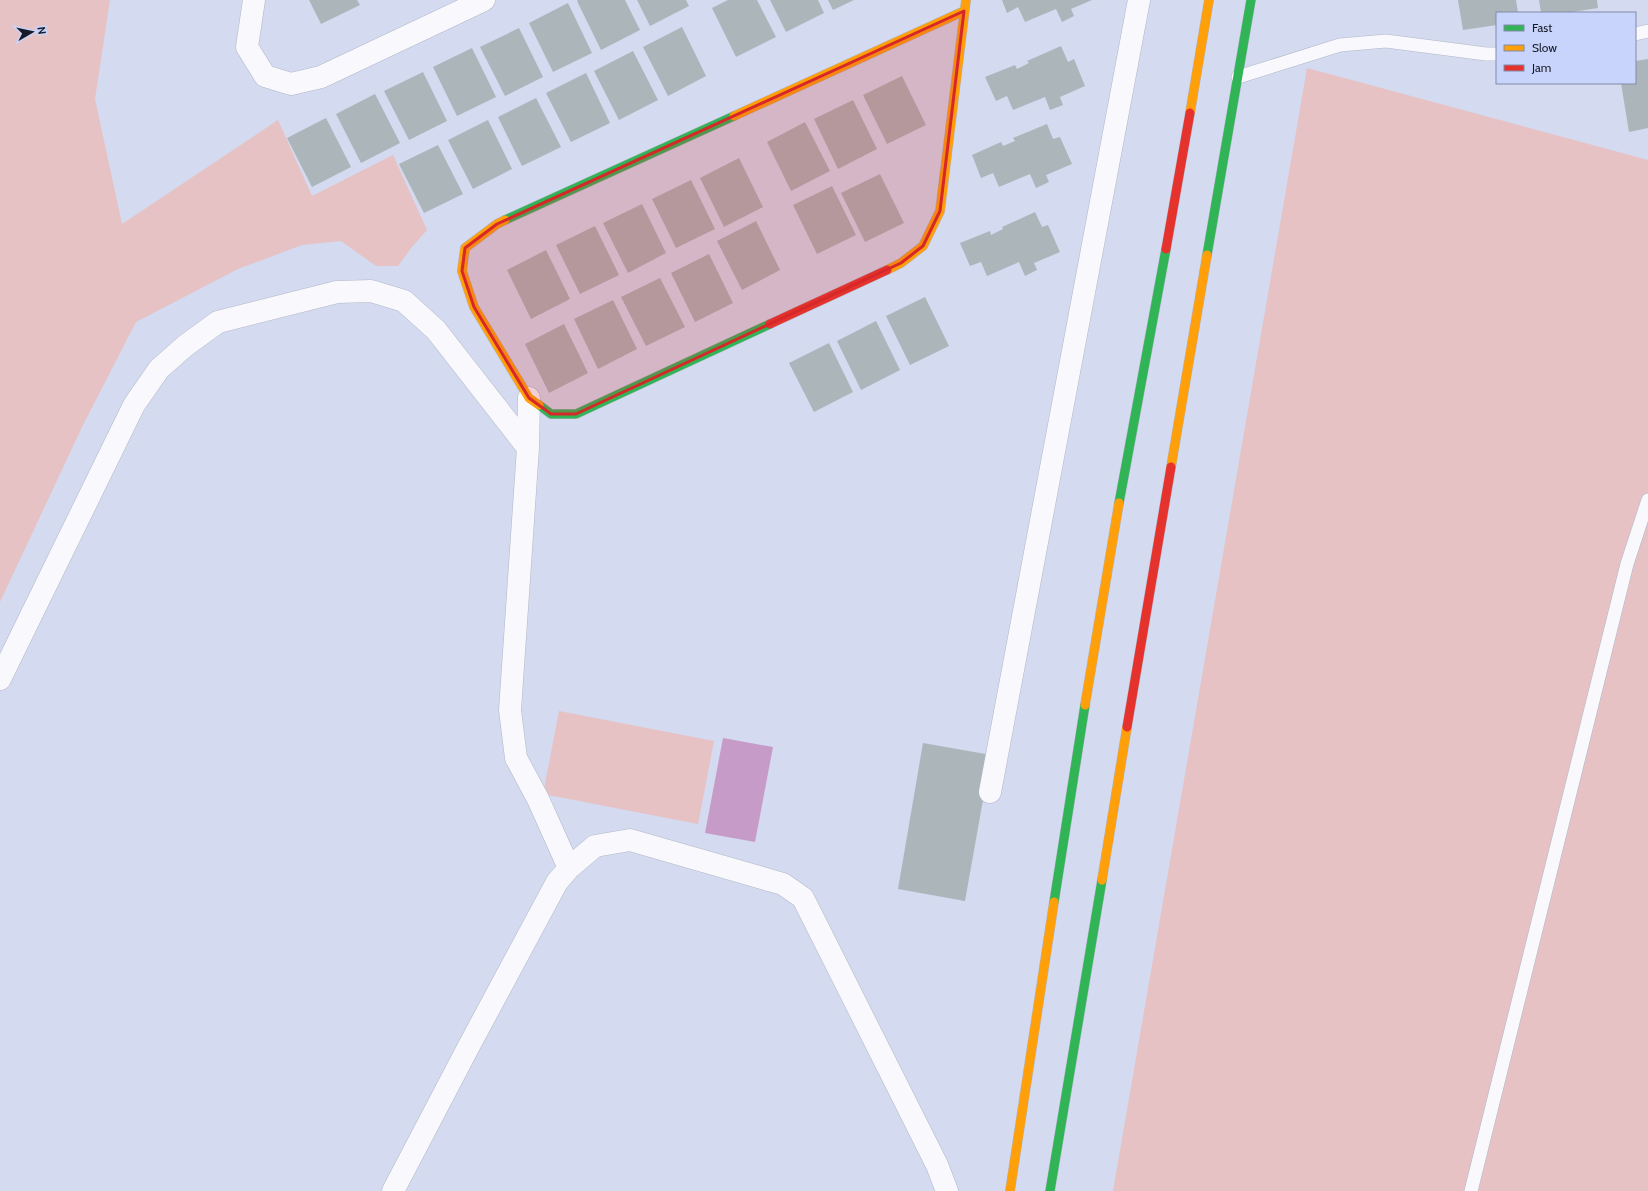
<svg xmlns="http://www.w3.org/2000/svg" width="1648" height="1191" font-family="Cabin,sans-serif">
	<rect width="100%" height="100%" fill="#d4daef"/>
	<!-- green -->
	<path fill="#e6c2c4" d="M0,0H110L95,99L122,224L278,120L312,196L393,155L427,230L412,247L398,266H376L341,241L302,245L238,269L136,322L83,425L0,602Z
		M1307,68L1648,160V1191H1113Z
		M559,711L714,741L698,824L543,794Z"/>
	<!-- water -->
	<path fill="#c79bc8" d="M723,738L773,747L755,842L705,833Z"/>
	<!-- building -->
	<path fill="#acb5ba" d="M309,0H357L360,5L321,24Z
		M578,0H625L640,30L601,50L577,1Z
		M637,0H686L689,6L650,26Z
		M728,0H757L776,37L736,57L712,8Z
		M770,0H818L824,13L786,32Z
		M828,0H854L833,10Z
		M1002,0H1092L1071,9L1074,16L1062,22L1056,9L1025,22L1018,7L1007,13Z
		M1458,0H1516L1518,13H1497V25L1463,30Z
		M1539,0H1597L1598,8L1566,13H1541Z
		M568,3L592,53L553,72L529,23Z
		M682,27L706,76L668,96L643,47Z
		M519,28L543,77L505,96L480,47Z
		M1061,46L1068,62L1074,59L1085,86L1060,97L1063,105L1050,110L1045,97L1013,110L1007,96L996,101L985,77L1015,65L1017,69L1029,63L1027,61Z
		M472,48L496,97L457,116L433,67Z
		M633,51L658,100L619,120L594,71Z
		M1648,59V128L1629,132L1621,83H1635V61Z
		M423,72L447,121L409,140L384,91Z
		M586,73L610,123L571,142L546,93Z
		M902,76L926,125L887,144L863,95Z
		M375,94L400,143L361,163L336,114Z
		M536,98L561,147L522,166L498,117Z
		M853,100L877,149L838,169L814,119Z
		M326,118L351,167L312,187L287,138Z
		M488,120L512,169L473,189L448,140Z
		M805,122L830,171L791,191L767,142Z
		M1047,124L1053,139L1060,137L1072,164L1046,175L1049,182L1036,188L1030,174L999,187L993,173L981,178L972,155L1001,142L1003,146L1015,141L1013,138Z
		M438,145L463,194L424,213L399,164Z
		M739,158L763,207L724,227L700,178Z
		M880,174L904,223L865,242L841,193Z
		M691,180L715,229L676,248L652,199Z
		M832,186L856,235L817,254L793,205Z
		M642,204L666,253L628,273L603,223Z
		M1035,212L1042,227L1048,225L1060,252L1034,263L1037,270L1025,276L1019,262L987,276L981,262L970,266L960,243L990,231L991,235L1003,229L1002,227Z
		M756,221L780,270L742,290L717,241Z
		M595,226L619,275L580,294L556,245Z
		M546,250L570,299L531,319L507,270Z
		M709,254L733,303L695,322L671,273Z
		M660,278L685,327L646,346L621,297Z
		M925,297L949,346L910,365L886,316Z
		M613,300L637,349L598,369L574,319Z
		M876,321L900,370L861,390L837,341Z
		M564,324L588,373L549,393L525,344Z
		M829,343L853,392L814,412L789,363Z
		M923,743L991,755L965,901L898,889Z"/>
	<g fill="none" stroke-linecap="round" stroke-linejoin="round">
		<defs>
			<path id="lane" d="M1635,34L1648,31
				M1238,77L1340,45L1386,41L1486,54H1497
				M1471,1191L1627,564L1648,500"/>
			<path id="street" d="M254,0L247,47L265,76L291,84L321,77L484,0
				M529,398L528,448L510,710L516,758L538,799L569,868
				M0,679L134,405L159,369L185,346L218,322L337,292L371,291L404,301L436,330L528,448
				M990,792L1139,0
				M393,1191L470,1044L557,882L569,868L595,846L630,840L783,884L803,898L937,1165L947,1191"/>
			<path id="fast" d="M505,220L734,116
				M1207,255L1251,0
				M539,405L551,414H576L770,324
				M1119,503L1166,249
				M1054,902L1085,705
				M1050,1191L1102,880"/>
			<path id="slow" d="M1190,113L1209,0
				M734,116L964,11
				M505,220L497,224L465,248L462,271L474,307L529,398L539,405
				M887,270L901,263L923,246L940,211L966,0
				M1171,467L1207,255
				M1085,705L1119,503
				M1102,880L1127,727
				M1010,1191L1054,902"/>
			<path id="jam" d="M1166,249L1190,113
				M770,324L887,270
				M1127,727L1171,467"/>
		</defs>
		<!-- lane casing -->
		<use href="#lane" stroke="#b2b7c8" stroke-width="14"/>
		<!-- street casing -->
		<use href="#street" stroke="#b2b7c8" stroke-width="23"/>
		<!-- fast casing -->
		<use href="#fast" stroke="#b2b7c8" stroke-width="10"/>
		<!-- slow casing -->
		<use href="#slow" stroke="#b2b7c8" stroke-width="10"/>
		<!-- jam casing -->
		<use href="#jam" stroke="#b2b7c8" stroke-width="10"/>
		<!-- lane -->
		<use href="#lane" stroke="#f9f9fd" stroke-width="13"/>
		<!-- street -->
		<use href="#street" stroke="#f9f9fd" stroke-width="22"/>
		<!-- fast -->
		<use href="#fast" stroke="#30b455" stroke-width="9"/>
		<!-- slow -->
		<use href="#slow" stroke="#ff9f0a" stroke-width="9"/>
		<!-- jam -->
		<use href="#jam" stroke="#e5322d" stroke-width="9"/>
	</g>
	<!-- marked area -->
	<path fill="#d62828" fill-opacity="0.2" stroke="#d62828" stroke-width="3" stroke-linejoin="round" d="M964,11L940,211L923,246L901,263L576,414H551L529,398L474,307L462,271L465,248L497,224Z"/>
	<!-- legend -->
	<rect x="1496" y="12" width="140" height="72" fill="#c8d4fb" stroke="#818aa7"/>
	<rect x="1504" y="25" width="20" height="6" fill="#30b455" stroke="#818aa7"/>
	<text x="1532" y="32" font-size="12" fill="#161a28">Fast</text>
	<rect x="1504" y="45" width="20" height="6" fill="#ff9f0a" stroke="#818aa7"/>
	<text x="1532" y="52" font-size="12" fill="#161a28">Slow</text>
	<rect x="1504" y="65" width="20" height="6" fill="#e5322d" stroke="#818aa7"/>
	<text x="1532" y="72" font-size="12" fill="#161a28">Jam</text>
	<!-- north arrow -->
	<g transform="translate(32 32) rotate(81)" stroke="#c8d4fb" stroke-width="3" paint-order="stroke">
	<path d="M0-3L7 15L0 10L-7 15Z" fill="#161a28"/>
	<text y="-6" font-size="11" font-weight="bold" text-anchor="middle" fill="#161a28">N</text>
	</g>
</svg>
